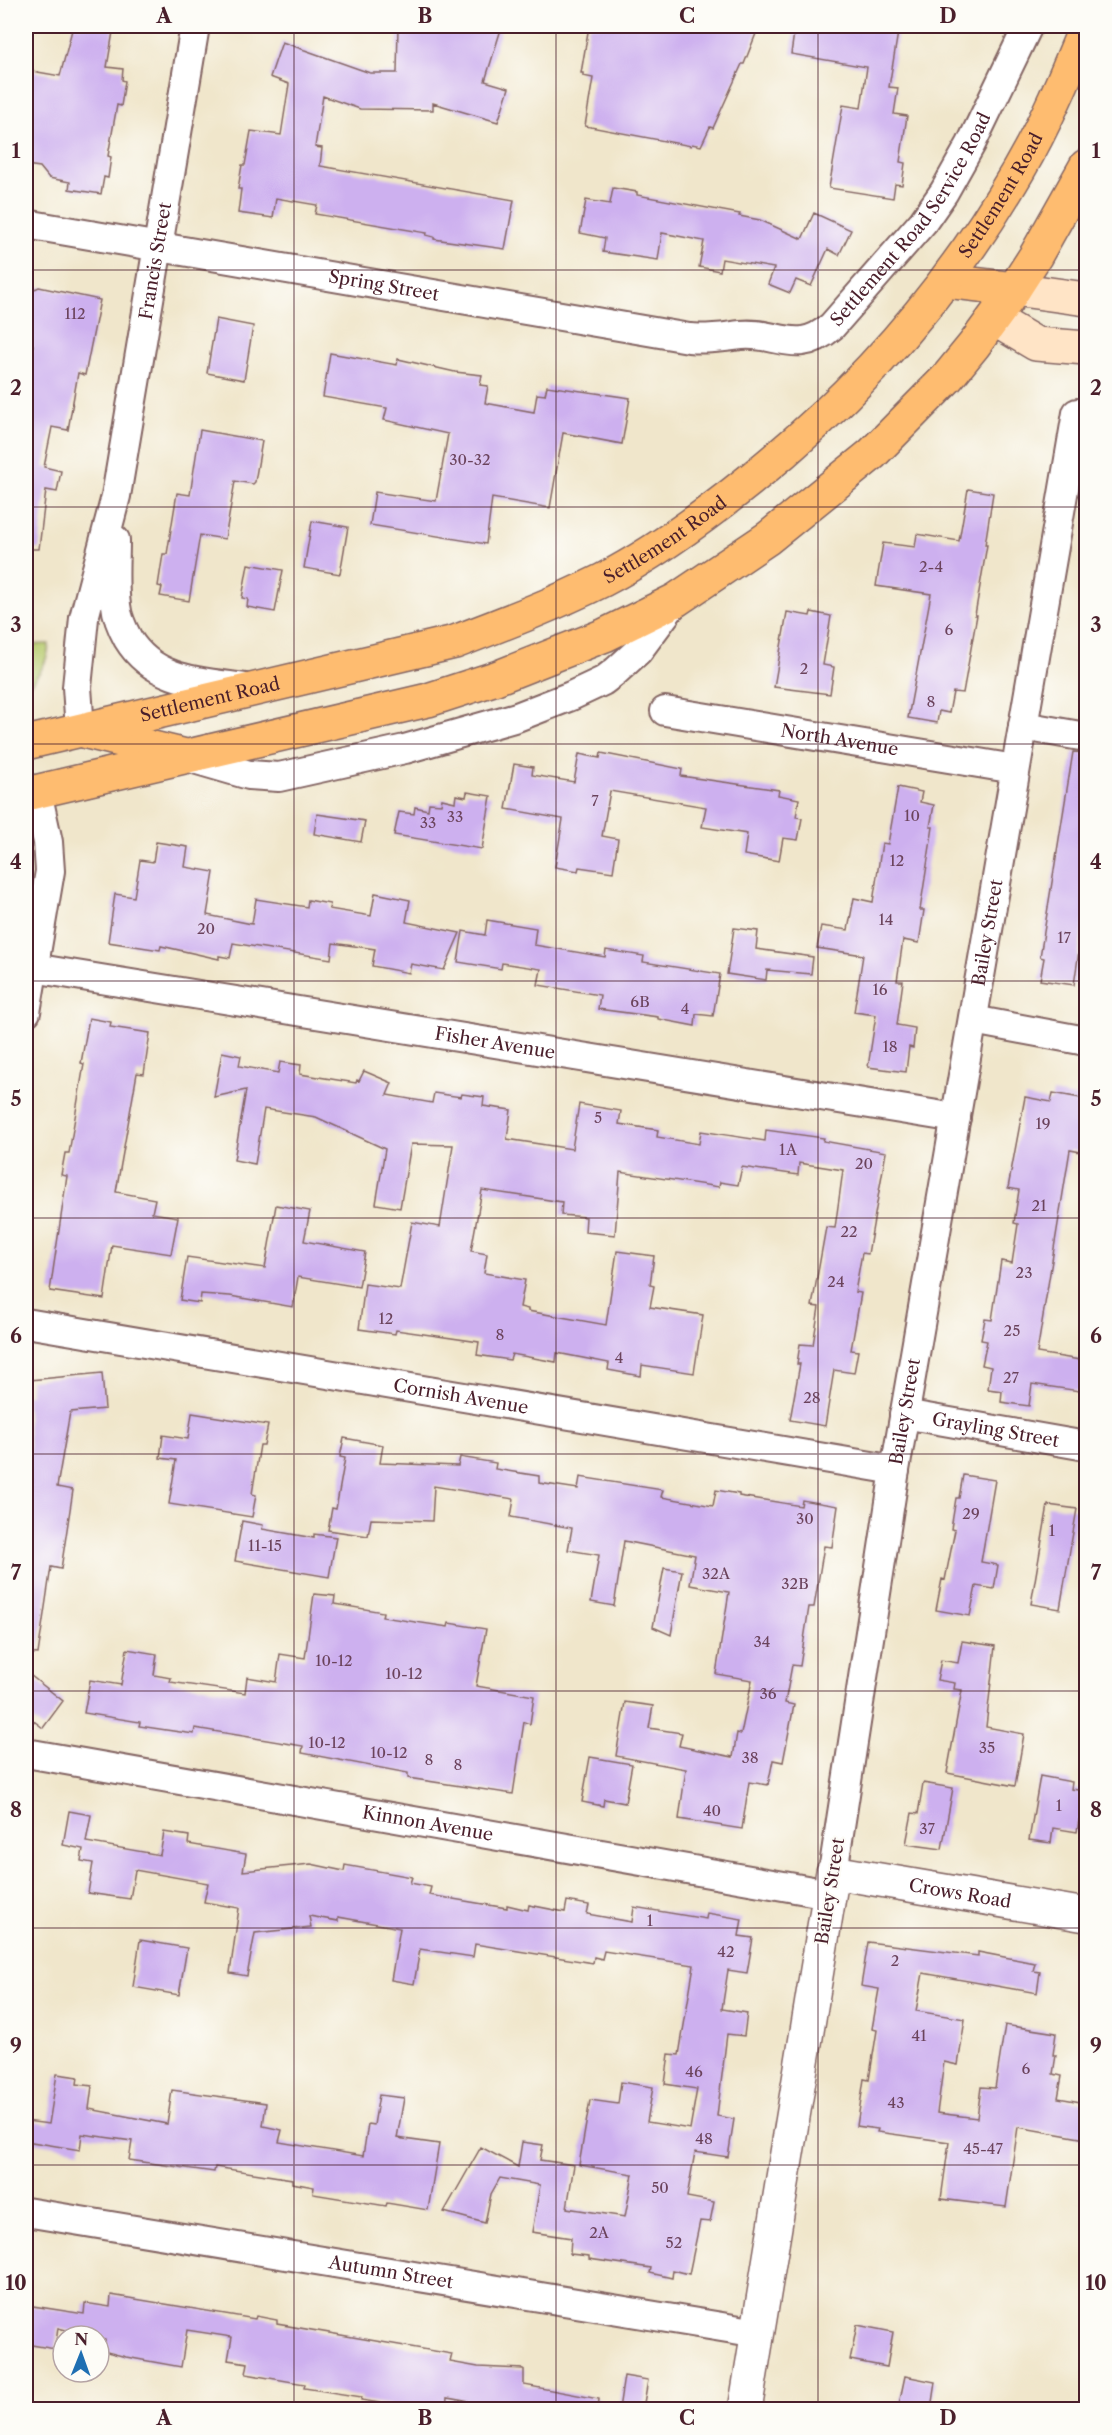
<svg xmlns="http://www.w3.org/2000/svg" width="1112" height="2435" font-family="'Libre Caslon Text',serif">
	<rect width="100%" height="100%" fill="#fdfcf7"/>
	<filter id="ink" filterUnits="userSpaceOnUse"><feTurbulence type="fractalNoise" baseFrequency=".0167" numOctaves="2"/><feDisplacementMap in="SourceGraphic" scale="12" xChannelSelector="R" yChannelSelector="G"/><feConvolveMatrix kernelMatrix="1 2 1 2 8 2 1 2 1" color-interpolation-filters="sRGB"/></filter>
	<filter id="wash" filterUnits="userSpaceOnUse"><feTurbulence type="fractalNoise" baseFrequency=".008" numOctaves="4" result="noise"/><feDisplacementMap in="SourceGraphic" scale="24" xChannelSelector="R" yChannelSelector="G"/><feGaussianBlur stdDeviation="1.35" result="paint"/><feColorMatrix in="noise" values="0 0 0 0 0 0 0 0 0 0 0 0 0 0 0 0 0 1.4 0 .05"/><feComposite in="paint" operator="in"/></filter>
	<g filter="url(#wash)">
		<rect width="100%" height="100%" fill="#f0e6cb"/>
		<!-- green -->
		<path fill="#b8cc70" stroke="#81764e" stroke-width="1.5" d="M49,644C48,662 39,676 26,688V645Z"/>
		<g id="blocks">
			<!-- building -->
			<path fill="#cdb0ef" d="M73,26H114L107,67L123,69L122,80L125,81L121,106L117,105L108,156L111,157L108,178L104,177L101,194L69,189L70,182L49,178L40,167L26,165V70L60,76Z
				M398,26H502L485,81L509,88L498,122L433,103V110L360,109L323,96L315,147L322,148L320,166L514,200L505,249L434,239V237L426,235L427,233L315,214L317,205L276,198L273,218L238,213L241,189H238L242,165H245L251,131L281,135L289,84L270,77L282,42L370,73H397Z
				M589,26H759L744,64H742L713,128L710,127L701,146L692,144L691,146L585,126L593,78L583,76V73H581Z
				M795,26H899L889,87L898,88L894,114L907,116L900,162L905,163L902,185L895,184L893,198L829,188L843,105L861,108L867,67L791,54Z
				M613,188L637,192V195L740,214L739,216L760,220L802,239L814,213L851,230L839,255L828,249L811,286L796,280L790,293L768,284L774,268L722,259L720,271L699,267L704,241L662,233L658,260L603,252L605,238L580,233L586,200L610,204Z
				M39,287L100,300L85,375L78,373L68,430L52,427L44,467L61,471L57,492L46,490L39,549H26V383L33,345L26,343V293Z
				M216,319L253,326L244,380L207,373Z
				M330,353L397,365L398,359L455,372L482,375L480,385L488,386L485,403L534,412L537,394L545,395L547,386L630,398L622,444L563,433L550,508L492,498L486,544L370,525L375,492L436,501L448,434L384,420L387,408L323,397Z
				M200,430L262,441L255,482L253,484L235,481L225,539L200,535L189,601L160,596L162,587L158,586L163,554H167L177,493L190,495Z
				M968,489L993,493L985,545H987L975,615H977L963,693L953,692L949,713L939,711L937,723L908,718L931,594L876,586L883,543L915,547L917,534L959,541Z
				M312,521L348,527L340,574L304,568Z
				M248,564L283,570L275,612L247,607L248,599L242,598Z
				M787,612L810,616L811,612L831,616L823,665L834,667L830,694L774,687Z
				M1073,752L1086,753V903L1074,985L1040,980L1044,958L1040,957Z
				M601,753L682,769L681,776L779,790L778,795L799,799L796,817L802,818L798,840L783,838L779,861L744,855L747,834L702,827L706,807L610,791L602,836L618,839L613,872L579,867L578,871L555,867L563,819L506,809L514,764L533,767L532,775L574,782L579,754L600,758Z
				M898,787L922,792L920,802L934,805L930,827H933L920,910H924L919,943L903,940L897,981H903L897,1025L915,1028L913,1048L909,1047L906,1072L868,1067L876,1015L854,1012L863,955L817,948L821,926L848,930L854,898L873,902L882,843L888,844Z
				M467,792L491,796L482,849L394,835L399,812L414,814L415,807L428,810L429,803L441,804L442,799L455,802L456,795L466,797Z
				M317,814L365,821L361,842L314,834Z
				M156,842L188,847L185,867L214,872L207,915L252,924L256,899L307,907L308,900L330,904L329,909L371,916L375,893L410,900L406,922L460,933L444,970L411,964L409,973L372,966L375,949L333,943L331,959L233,943L230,958L219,956V959L161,946L160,950L108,942L115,894L134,897L140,860L153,862Z
				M487,920L536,928L534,945L605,957L606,950L644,956L643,962L720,974L713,1016L696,1014L695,1026L658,1019V1017L598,1009L600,995L538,985L541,969L502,963L501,969L458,962L463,931L485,935Z
				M734,928L758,931L756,949L813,957L811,974L767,970L766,980L727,974Z
				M89,1018L111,1022L110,1027L150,1033L144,1074L137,1073L116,1192L155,1199L152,1213L178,1217L171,1254L112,1245L104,1299L50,1291L67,1176L61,1175L65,1153H69L84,1064L81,1063Z
				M222,1052L241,1056L239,1066L278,1073L280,1062L301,1065L300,1074L356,1083L357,1080L359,1081L364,1071L392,1083L387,1095L432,1103L434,1093L461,1097L462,1094L484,1097L483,1106L511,1110L507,1139L572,1149L579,1104L621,1111L619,1124L658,1130L657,1137L699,1144L701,1131L765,1141L766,1130L824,1138L823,1141L886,1152L868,1254L862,1253L855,1292L861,1293L851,1350L858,1351L854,1373L834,1370L825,1426L790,1420L800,1364H797L800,1344L813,1345L819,1307L812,1306L826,1227L835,1228L843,1170L799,1163L798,1175L742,1167L738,1185L720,1182L719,1187L620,1172L615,1235L585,1232L586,1217L561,1215L562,1202L482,1190L471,1251L487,1254L484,1273L525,1280L520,1307L528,1309V1311L606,1325L617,1251L654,1256L650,1285L654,1286L650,1307L703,1315L694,1373L642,1365L641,1376L608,1370L609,1363L557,1353L556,1362L512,1354L510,1360L477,1355L479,1342L396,1330L395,1334L359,1329L365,1284L400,1289L412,1222L440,1227L453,1145L411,1144L400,1208L376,1204L385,1149L316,1117L264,1109L255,1164L234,1160L246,1090L214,1097Z
				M1053,1093L1086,1099V1153L1070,1150L1037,1353L1086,1361V1392L1032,1384L1029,1406L1001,1402L1002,1391L988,1389L991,1367L982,1365L987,1341L981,1340L985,1319L992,1320L1001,1261L1012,1263L1018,1224L1014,1223L1019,1190L1008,1188L1025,1097L1051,1102Z
				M276,1205L310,1211L304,1241L365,1252L359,1287L298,1277L293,1307L230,1296L201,1294L200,1303L180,1300L187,1257L265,1268Z
				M102,1373L105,1409L70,1412L57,1487L73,1490L61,1569L51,1567L38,1654L26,1653V1453L30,1454L26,1395H31L30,1380Z
				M192,1413L268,1425L264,1445H260L252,1494L256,1495L252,1517L169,1504L176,1460L160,1458L163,1435L188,1439Z
				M344,1438L383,1445L380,1463L458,1466L460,1457L496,1463L495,1469L539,1476V1483L578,1489L580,1477L663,1490L661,1497L713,1506L716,1490L739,1494V1496L801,1506L802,1500L838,1506L832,1547L824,1546L814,1607H809L800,1666L792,1665L785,1703L794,1705L783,1762L773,1760L768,1785L749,1782L742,1829L679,1819L686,1769L616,1756L625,1702L653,1706L649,1728L682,1733L679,1746L733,1757L737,1733L741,1734L752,1680L716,1674L729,1592L690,1585L695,1555L624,1541L614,1606L591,1602L599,1555L568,1550L572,1528L511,1517L514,1499L434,1486L432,1521L371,1519L368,1536L328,1530L332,1508L336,1509L345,1458L340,1457Z
				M963,1475L995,1480L981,1562L998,1565L994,1589L976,1586L970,1616L936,1610L942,1579L945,1580L955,1530L951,1529L956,1498H959Z
				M1048,1505L1077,1509L1060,1609L1031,1604Z
				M242,1521L263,1525L262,1529L314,1538V1534L336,1537L329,1577L235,1561Z
				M664,1568L682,1571L671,1635L653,1627Z
				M314,1594L335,1596L334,1604L383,1612L382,1617L448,1627L449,1623L486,1629L476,1686L534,1696L530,1724L524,1722L513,1794L408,1778V1773L302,1753L303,1746L195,1728L194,1734L173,1731L139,1726L140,1722L84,1713L90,1680L121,1685L127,1649L157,1654L154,1675L171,1678L170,1682L245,1693L247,1677L276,1682L280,1654L305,1658Z
				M962,1641L995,1646L986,1727L1024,1734L1015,1786L947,1773L962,1690L954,1689L955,1683L937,1680L941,1660L958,1663Z
				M26,1672L63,1701L43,1728L26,1715Z
				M590,1757L632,1764L625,1803L604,1799L603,1806L582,1802Z
				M1040,1776L1072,1782L1071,1789L1086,1791L1082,1820H1079L1077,1832L1053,1828L1051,1843L1029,1840Z
				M923,1783L953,1788L942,1849L906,1844L912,1813L918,1814Z
				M69,1811L91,1815L86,1842L160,1855L164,1832L189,1836L188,1844L246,1854L243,1871L311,1864L344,1871L345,1865L412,1877L410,1883L431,1887L429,1895L507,1908V1905L528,1910L529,1905L565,1912L567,1901L589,1905L587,1914L632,1922L634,1907L706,1919L707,1913L742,1919L739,1936L753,1938L747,1973L728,1970L722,2009L747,2013L744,2036L727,2034L717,2116L734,2119L728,2157L695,2152L687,2197L714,2202L710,2222L700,2221L689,2274L673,2270L672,2278L650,2273L651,2268L589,2259V2256L570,2254L571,2238L532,2232L540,2185L500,2178L491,2194L485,2223L444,2212L481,2147L518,2167L522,2142L543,2145L540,2160L574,2165L567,2208L625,2217L633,2174L579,2165L590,2100L618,2104L621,2082L653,2087L647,2122L690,2129L697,2089L665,2084L669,2054L679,2055L694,1965L604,1951L602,1959L594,1957L593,1963L475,1944L473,1957L420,1949L414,1984L391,1980L400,1928L338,1917V1921L309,1916L311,1927L255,1933L247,1976L230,1973L239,1908L204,1902L208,1883L135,1870L130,1899L88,1893L93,1863L81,1861L83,1849L63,1845Z
				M140,1940L187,1948L179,1995L133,1987Z
				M868,1942L978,1956V1952L1035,1963L1033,1971L1040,1972L1037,1993L923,1973L916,2011L965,2019L958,2065L944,2062L937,2113L977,2118L981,2087L995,2088L1005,2025L1056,2033L1053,2055H1056L1053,2074L1062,2076L1058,2098L1086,2103V2139L1018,2127L1006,2207L941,2199L949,2142L877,2132L878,2129L857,2126L864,2079L869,2080L877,2030L872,2029L879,1989L861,1986Z
				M57,2074L78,2077L77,2084L92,2086L89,2109L167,2124L172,2090L266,2103L263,2126L282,2130L279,2142L363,2156L368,2124L374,2125L379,2095L404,2098L397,2138L439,2144L428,2210L387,2203L386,2206L313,2194L314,2187L292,2183V2179L215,2167L214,2172L129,2160L132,2141L82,2134L80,2150L26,2141V2121L49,2124Z
				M111,2295L255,2319L256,2316L277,2320V2324L452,2354L450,2362L478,2367L524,2369V2385L599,2399L598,2409H487L488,2405L447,2398L446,2409H391V2405L361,2400L362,2397L304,2388L305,2384L246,2374L248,2363L228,2360L232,2337L187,2330L181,2367L126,2357L103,2351L105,2340L99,2339V2336H89L58,2328L55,2349L26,2344V2305L84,2314L85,2303L110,2307Z
				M857,2325L893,2332L887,2367L850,2360Z
				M624,2376L648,2380L643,2409H619Z
				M905,2376L935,2382L931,2409H898Z"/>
		</g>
	</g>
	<g filter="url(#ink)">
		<use href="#blocks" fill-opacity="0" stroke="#846563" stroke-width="1.5"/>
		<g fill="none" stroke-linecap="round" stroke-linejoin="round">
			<defs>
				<g id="minor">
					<path id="s1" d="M26,224L689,338C708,340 723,337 741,335C777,331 797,357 832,326L923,222L944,192L971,144L1028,26"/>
					<path d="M115,540C115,561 113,584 116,605C117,617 122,628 128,639C154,682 202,682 246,688"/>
					<path id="s2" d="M665,711L1015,769"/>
					<path d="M1023,726L1086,737"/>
					<path id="s3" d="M80,730L77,687L84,618L116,496L195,26"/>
					<path d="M187,757L249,775L279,777L405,749L517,717L571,696L603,681L616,671L638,651L676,600"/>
					<path id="s4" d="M33,968L956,1118"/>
					<path d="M26,1012L50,871L48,842L37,792"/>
					<path d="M973,1020L1086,1041"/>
					<path id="s5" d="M26,1323L895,1470"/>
					<path id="s6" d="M904,1414L1086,1446"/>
					<path id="s7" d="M26,1753L829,1894"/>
					<path id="s8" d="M833,1872L895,1470L1077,413"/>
					<path id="s9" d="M26,2212L758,2333"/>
				</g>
				<g id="tertiary">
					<path id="s10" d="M745,2410L833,1872L1086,1915"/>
				</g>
				<path id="secondary" d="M1014,289L1086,299
					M994,319L1036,344L1086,348"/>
				<g id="trunk">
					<path d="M946,281L1014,289"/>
					<path d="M87,732L182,755"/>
					<path id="s11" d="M26,743L455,642C505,623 555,604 603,580C655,553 704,517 750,480C858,394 949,290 1018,171C1045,125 1066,75 1086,26"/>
					<path d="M26,794L428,700L496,678L605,635L676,600L768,538L872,454L947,378L974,345L1007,300L1036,255L1086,166"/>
				</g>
			</defs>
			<!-- minor casing -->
			<use href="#minor" stroke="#846563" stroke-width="32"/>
			<!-- tertiary casing -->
			<use href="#tertiary" stroke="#846563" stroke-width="36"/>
			<!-- secondary casing -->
			<use href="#secondary" stroke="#846563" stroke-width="36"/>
			<!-- trunk casing -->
			<use href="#trunk" stroke="#846563" stroke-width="36"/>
			<!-- minor -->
			<use href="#minor" stroke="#fff" stroke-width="28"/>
			<!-- tertiary -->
			<use href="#tertiary" stroke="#fff" stroke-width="33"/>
			<!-- secondary -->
			<use href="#secondary" stroke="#ffe4c6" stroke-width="33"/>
			<!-- trunk -->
			<use href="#trunk" stroke="#febc70" stroke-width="33"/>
		</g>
	</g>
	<!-- grid -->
	<path fill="none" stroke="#4a1f2b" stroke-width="1.5" stroke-opacity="0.55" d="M294,26V2410M556,26V2410M818,26V2410M26,270H1086M26,507H1086M26,744H1086M26,981H1086M26,1218H1086M26,1454H1086M26,1691H1086M26,1928H1086M26,2165H1086"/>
	<g text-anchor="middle" stroke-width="4.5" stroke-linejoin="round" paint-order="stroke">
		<!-- number labels -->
		<g font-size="15" fill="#6b435c">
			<text x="75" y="319">112</text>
			<text x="470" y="465">30-32</text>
			<text x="931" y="572">2-4</text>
			<text x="949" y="635">6</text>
			<text x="804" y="674">2</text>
			<text x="931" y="707">8</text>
			<text x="595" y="806">7</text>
			<text x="912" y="821">10</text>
			<text x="455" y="822">33</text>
			<text x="428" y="828">33</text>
			<text x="897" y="866">12</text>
			<text x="886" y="925">14</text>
			<text x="206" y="934">20</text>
			<text x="1064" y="943">17</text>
			<text x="880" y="995">16</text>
			<text x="640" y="1007">6B</text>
			<text x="685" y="1014">4</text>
			<text x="890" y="1052">18</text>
			<text x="598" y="1123">5</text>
			<text x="1043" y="1129">19</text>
			<text x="788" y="1155">1A</text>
			<text x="864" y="1169">20</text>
			<text x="1039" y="1211">21</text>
			<text x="849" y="1237">22</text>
			<text x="1024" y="1278">23</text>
			<text x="836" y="1287">24</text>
			<text x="386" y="1324">12</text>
			<text x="1012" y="1336">25</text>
			<text x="500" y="1340">8</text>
			<text x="619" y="1363">4</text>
			<text x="1011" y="1383">27</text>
			<text x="812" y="1403">28</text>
			<text x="971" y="1519">29</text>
			<text x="805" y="1524">30</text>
			<text x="1052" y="1536">1</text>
			<text x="265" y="1551">11-15</text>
			<text x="716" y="1579">32A</text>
			<text x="795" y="1589">32B</text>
			<text x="762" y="1647">34</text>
			<text x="334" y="1666">10-12</text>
			<text x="404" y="1679">10-12</text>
			<text x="768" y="1699">36</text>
			<text x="327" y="1748">10-12</text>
			<text x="987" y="1753">35</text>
			<text x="389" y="1758">10-12</text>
			<text x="750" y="1763">38</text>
			<text x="429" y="1765">8</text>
			<text x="458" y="1770">8</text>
			<text x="1059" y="1811">1</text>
			<text x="712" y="1816">40</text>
			<text x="927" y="1834">37</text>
			<text x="650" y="1926">1</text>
			<text x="726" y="1957">42</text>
			<text x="895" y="1966">2</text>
			<text x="919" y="2041">41</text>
			<text x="1026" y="2074">6</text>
			<text x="694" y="2077">46</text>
			<text x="896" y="2108">43</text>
			<text x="704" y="2144">48</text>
			<text x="983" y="2154">45-47</text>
			<text x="660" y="2193">50</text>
			<text x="599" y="2238">2A</text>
			<text x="674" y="2248">52</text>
		</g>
		<!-- street labels -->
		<g font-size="18" fill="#4a1f2b" stroke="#fdfcf7">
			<text dy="6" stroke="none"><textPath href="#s11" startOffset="1161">Settlement Road</textPath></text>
			<text dy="6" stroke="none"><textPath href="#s1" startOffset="954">Settlement Road Service Road</textPath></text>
			<text dy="6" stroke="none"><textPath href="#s3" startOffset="477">Francis Street</textPath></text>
			<text dy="6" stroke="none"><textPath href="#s1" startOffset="363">Spring Street</textPath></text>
			<text dy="6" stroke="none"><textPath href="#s11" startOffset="675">Settlement Road</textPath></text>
			<text dy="6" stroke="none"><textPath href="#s11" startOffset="189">Settlement Road</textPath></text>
			<text dy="6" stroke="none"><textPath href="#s2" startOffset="177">North Avenue</textPath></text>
			<text dy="6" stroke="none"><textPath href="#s8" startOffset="952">Bailey Street</textPath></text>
			<text dy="6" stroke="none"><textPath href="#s4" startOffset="468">Fisher Avenue</textPath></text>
			<text dy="6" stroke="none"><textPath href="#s5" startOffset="441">Cornish Avenue</textPath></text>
			<text dy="6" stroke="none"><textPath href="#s8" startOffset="466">Bailey Street</textPath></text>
			<text dy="6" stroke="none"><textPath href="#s6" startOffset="93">Grayling Street</textPath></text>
			<text dy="6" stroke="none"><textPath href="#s7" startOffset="408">Kinnon Avenue</textPath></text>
			<text transform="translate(830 1891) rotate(-81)" y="6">Bailey Street</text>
			<text dy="6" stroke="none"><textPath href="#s10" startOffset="674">Crows Road</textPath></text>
			<text dy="6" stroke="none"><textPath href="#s9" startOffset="370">Autumn Street</textPath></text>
		</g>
	</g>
	<!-- margin -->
	<rect width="1112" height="2435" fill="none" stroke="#fdfcf7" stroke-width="66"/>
	<!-- north arrow -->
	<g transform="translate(81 2354) rotate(1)"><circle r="28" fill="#fdfcf7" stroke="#b5a4a5" stroke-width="1.5"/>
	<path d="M0-4.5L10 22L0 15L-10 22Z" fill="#1f6fb2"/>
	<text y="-9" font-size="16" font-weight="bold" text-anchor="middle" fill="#4a1f2b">N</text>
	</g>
	<rect x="33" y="33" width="1046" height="2369" fill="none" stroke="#4a1f2b" stroke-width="2"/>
	<g font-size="20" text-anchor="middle" font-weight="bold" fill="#4a1f2b">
		<text x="164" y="23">A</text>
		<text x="425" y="23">B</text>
		<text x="687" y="23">C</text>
		<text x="948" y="23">D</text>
		<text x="16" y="158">1</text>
		<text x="1096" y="158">1</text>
		<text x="16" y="395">2</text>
		<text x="1096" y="395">2</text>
		<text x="16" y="632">3</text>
		<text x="1096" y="632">3</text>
		<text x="16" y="869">4</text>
		<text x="1096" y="869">4</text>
		<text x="16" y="1106">5</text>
		<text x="1096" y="1106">5</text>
		<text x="16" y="1343">6</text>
		<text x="1096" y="1343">6</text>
		<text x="16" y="1580">7</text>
		<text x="1096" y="1580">7</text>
		<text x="16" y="1817">8</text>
		<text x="1096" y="1817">8</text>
		<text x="16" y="2053">9</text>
		<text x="1096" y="2053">9</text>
		<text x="16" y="2290">10</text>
		<text x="1096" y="2290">10</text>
		<text x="164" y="2425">A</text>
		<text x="425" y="2425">B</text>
		<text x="687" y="2425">C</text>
		<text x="948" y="2425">D</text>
	</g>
</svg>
